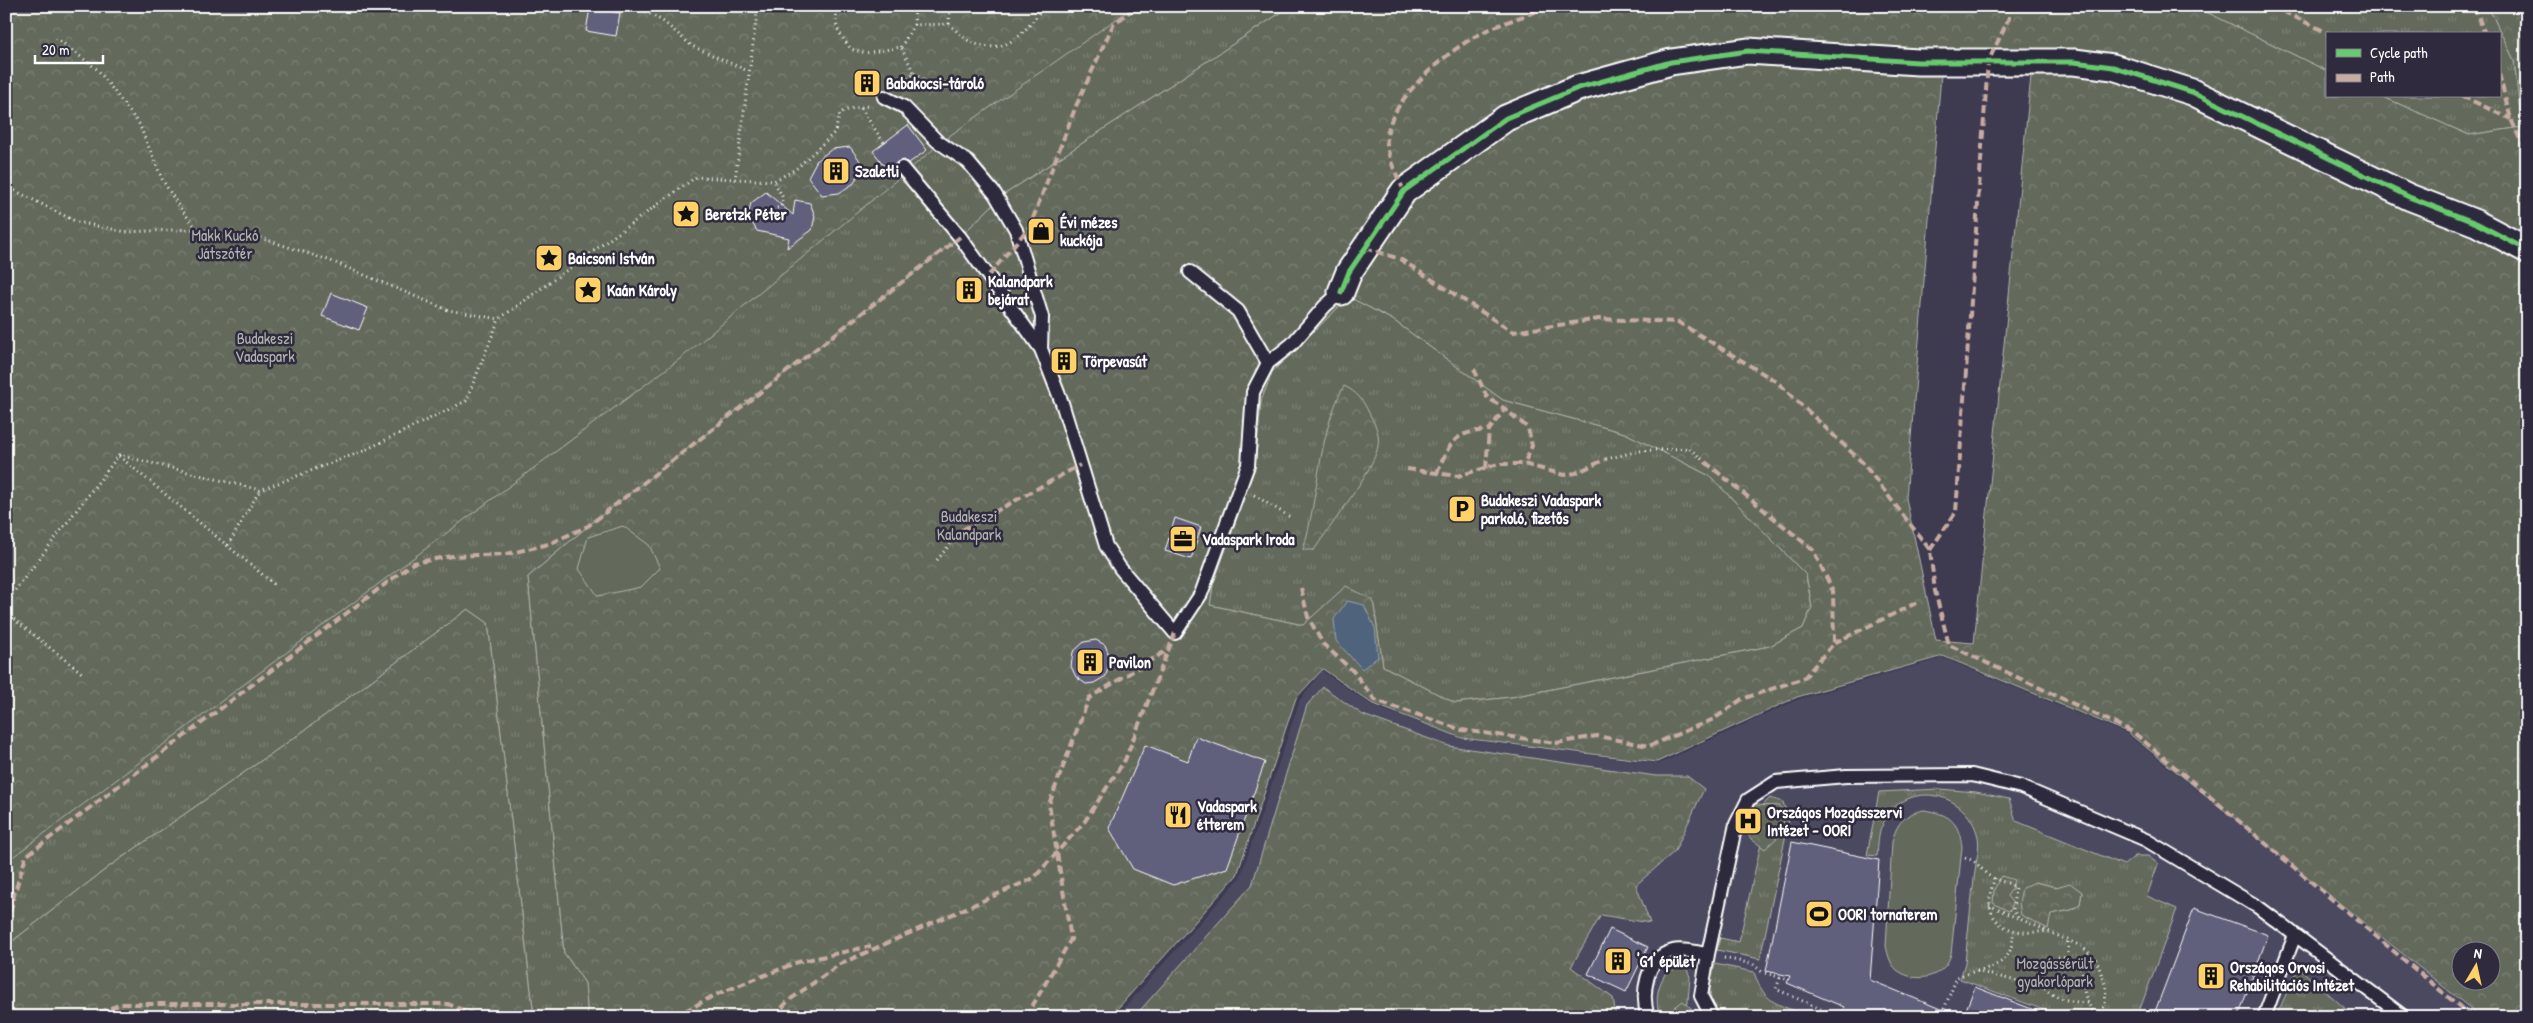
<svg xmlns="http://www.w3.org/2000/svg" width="2533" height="1023" font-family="'Patrick Hand',sans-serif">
	<defs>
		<pattern id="grass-tufts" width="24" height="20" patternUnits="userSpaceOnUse" patternTransform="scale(1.25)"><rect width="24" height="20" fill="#646a5c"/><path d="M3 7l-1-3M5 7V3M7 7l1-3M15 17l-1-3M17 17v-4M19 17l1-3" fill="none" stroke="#7b8074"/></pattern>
		<pattern id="forest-crowns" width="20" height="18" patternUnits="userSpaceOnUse" patternTransform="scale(1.25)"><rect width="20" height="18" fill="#646a5c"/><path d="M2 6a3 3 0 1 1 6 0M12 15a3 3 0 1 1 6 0" fill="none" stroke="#7b8074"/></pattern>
	</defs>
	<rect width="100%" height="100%" fill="#3e3a50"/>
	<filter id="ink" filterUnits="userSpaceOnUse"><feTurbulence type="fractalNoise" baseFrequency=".02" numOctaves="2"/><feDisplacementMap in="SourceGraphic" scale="10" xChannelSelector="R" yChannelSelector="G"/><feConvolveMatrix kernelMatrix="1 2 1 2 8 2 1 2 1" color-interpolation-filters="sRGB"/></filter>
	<g filter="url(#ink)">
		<!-- built -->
		<path fill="#4c4960" d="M1943,658L2127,734L2480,1017H1116L1240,878L1300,700L1322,671L1371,705L1462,739L1659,764L1799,699Z"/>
		<!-- grass -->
		<path fill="url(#grass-tufts)" stroke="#b2b4ae" fill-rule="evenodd" d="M6,6H1291L1002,196L960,237L588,526L528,577L564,953L585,983L588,1017H534L488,623L468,609L301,733L110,866L6,946Z
			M2194,6H2488L2514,60L2522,127L2469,135L2381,96H2499V34H2327V71Z
			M1349,297L1393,320L1503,400L1625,433L1710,476L1806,575L1812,607L1803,628L1770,646L1512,697L1455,703L1383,666L1373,600L1303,625L1210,605L1213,585L1255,467L1261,401L1272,372Z
			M1939,789L1976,792L2009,799L2016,821L2124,865L2135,856H2148L2158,864L2147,896L2177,909L2137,1017H2063L1960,979L1965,963C1968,932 1971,902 1975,871C1976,861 1980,847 1978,837C1967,789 1902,778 1882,826C1878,834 1878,847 1877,856L1867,855L1879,792ZM2035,882L2056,887L2070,884L2082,892L2080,904L2071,910L2051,914Z
			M1770,798L1783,802L1789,820L1760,959L1717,950L1720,938L1739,942L1765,826L1757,811Z
			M1715,964L1754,972C1764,1006 1783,1006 1814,1017H1722C1705,1000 1710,985 1715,964Z
			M1686,966L1690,977L1687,1013L1691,1017H1660C1654,998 1658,984 1669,968Z
			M2298,967L2355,1017H2276Z"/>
		<!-- forest -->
		<path fill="url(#forest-crowns)" stroke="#b2b4ae" fill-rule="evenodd" d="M6,6H1135L952,134L681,358L6,862Z
			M1291,6H2194L2327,71V96H2381L2469,135L2522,127L2514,60L2488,6H2527V1017H2481L2127,732L1943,656L1797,697L1657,762L1462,738L1371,703L1323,669L1296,698L1237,875L1110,1017H588L585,983L564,953L528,577L588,526L960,237L1002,196ZM1941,75L2031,76L1974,643L1936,640L1906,498ZM1349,297L1393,320L1503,400L1625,433L1710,476L1806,575L1812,607L1803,628L1770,646L1512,697L1455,703L1383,666L1373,600L1346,586L1303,625L1210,605L1213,585L1255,467L1261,401L1272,372ZM2460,950H2490V980H2460Z
			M1344,386C1357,392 1363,400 1369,413C1375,424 1380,433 1378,446C1374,470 1330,526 1314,550H1303C1319,497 1317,436 1344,386Z
			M468,609L488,623L534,1017H6V946L110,866L301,733Z
			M1323,687L1363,715L1449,746L1656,776H1687L1704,789L1675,851L1636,885L1650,923L1601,915L1571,967L1613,998L1616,1017H1134L1252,885L1307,705Z
			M1754,805L1779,806L1785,813L1781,834L1765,849L1751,839L1743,827Z
			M2001,876L2014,880L2012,889L2007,896L2012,902L2011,910L2008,911L1993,903L1994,890Z
			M2035,882L2056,887L2070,883L2082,892L2080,904L2071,910L2051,914L2048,929L2021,915L2019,903L2022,888Z
			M1683,1001L1701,1017H1674L1675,1007Z"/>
		<!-- pitch -->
		<path fill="#646a5c" stroke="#b2b4ae" d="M623,526L649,545L660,568L641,587L598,596L579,569L588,537Z
			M1924,810C1949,814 1959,821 1962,847L1951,954C1945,977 1917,985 1897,970C1890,964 1888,955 1886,946L1892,842C1896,824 1905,813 1924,810Z"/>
		<!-- water -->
		<path fill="#50647b" stroke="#96a2b0" d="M1347,601L1364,605L1375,628L1378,657L1362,669L1336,641L1334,619Z"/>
		<!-- building -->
		<path fill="#615e7c" stroke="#fff" d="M590,8L620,13L616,36L586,31Z
			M908,125L927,150L909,163L904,160L897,162L894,166L895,173L892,176L873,151Z
			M850,147L863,165L854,183L839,193L822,195L808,177L817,160L832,149Z
			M766,192L793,215L795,200L810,203L815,216L812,230L787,248L789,238L757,231L748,216L751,203Z
			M331,293L368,308L359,330L322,316Z
			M1175,518L1201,527L1191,559L1165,551Z
			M1096,640L1105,645L1110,658L1106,676L1094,683L1086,684L1076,677L1071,666L1073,652L1084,642Z
			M1196,737L1265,762L1227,868L1173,885L1133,869L1109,828L1145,745L1188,761Z
			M1792,842L1879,860L1870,980L1960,1017H1839L1844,1007L1787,983L1790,976L1766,971Z
			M2194,908L2268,935L2238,1017H2153Z
			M1610,929L1648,947L1626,992L1588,974Z
			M1975,987L2047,1015L2046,1017H1963Z"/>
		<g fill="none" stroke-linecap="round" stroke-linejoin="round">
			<defs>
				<path id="service" d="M884,97L904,107L937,141L968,162L995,194L1016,230L1042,317L1041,349
					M902,168L960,237L1041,349L1062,403L1106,546L1120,568L1175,633L1201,594L1248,465L1253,392L1268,363L1292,344L1325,306L1341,292
					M1190,272L1238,311L1268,363
					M1648,1017C1641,995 1645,957 1673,951C1683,948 1697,953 1708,954
					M1712,1017L1701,996L1708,954L1736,824L1748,800L1776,782L1846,776L1972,775L2021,787L2146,840L2258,907L2404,1017
					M2264,1017L2295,935"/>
				<path id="minor" d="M1341,292L1349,272L1404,191L1506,118L1578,88L1671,62L1748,51L1918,62H2074L2113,67L2192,92L2409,197L2476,223L2527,250"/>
			</defs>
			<!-- service casing -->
			<use href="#service" stroke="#fff" stroke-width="16"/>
			<!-- minor casing -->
			<use href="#minor" stroke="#fff" stroke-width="29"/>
			<!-- path -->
			<path stroke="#fff" stroke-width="3" stroke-dasharray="1 4" stroke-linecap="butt" d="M637,6L664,22L692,46L748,71
				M841,6C829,22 841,36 851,49L866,53L901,47
				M949,24L950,10L955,6
				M914,25L915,6
				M56,38L98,70L139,124L163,181L178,205L197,229L261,238L331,261L448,310L499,319L696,177L774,181L796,169L835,132L840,113C850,107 859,109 870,105
				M901,47L914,25L949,24C956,30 965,40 973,43C1009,57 1025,30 1045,6
				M914,73L932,86
				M900,85L914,73L901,47
				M861,108L884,143
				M735,180L758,6
				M6,186L77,222L126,232L197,229
				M772,209L781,207L783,198L774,181
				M119,456L275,585
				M1606,459L1639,451L1689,448L1704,461
				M1254,495L1290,517
				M228,545L260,490
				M937,560L962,530
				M6,602L119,455L260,490L363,451L466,401L499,319
				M6,613L82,673
				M1965,858C1977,860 1979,868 1988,875C1995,881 2007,881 2015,887L2013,910L2018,918L2081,946L2096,959L2106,987L2105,1005L2097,1017
				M1995,878C1977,922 2007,937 2047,931
				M1989,905L2017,918
				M1724,958L1753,964L1762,972L1789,980
				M2068,958V941
				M1977,971C2001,965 2013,959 2013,932
				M1780,978L1776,989L1836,1016
				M2087,1003C2005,997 2053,938 2077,964C2085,973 2083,979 2084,989C2085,1000 2091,1008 2096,1017
				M1944,1009L1957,977L1976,971L2029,984L2040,978"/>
			<!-- service -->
			<use href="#service" stroke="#2f2a3d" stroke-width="12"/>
			<!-- minor -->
			<use href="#minor" stroke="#2f2a3d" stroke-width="25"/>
			<!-- quiet -->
			<path stroke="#c7aca2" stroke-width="4" stroke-dasharray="8 4" stroke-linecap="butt" d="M2272,6L2330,34
				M2474,6L2485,34
				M2499,74L2511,119L2527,155
				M2462,96L2511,119
				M1404,191C1397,175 1385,154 1387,136C1391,99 1444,54 1476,36C1499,23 1526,16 1551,6
				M1365,248L1400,259L1513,332L1599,319L1678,322L1777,382L1863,463L1930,550L1935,591L1949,645L2133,732L2472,1017
				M989,275L1030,226L1076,106L1113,25L1137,6
				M1474,369L1487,397L1505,409
				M1486,468L1489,430L1505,409L1528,428L1532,446L1524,464
				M1407,469L1458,476L1498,464H1524L1564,475L1576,473L1606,459
				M1437,473C1450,442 1453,432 1489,430
				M962,530L1080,465
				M1930,550L1956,512L1988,62L2009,18V6
				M1301,588L1308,617L1323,644L1353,671L1375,700L1462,730L1556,743L1597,736L1649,746L1714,719L1742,699L1804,678L1834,643L1833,591L1813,550L1704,461
				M1834,643L1916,603
				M6,935L14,895L26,856L413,563L452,556L507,554L549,544L588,526L960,237
				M6,1002L12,1017
				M88,1017L121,1004H448L480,1017
				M674,1017L715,995L798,962L871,946
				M774,1017L788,1001L840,964L1034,878L1085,821L1125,760L1175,633
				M1026,1017L1071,939L1049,804L1089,698L1169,649"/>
			<defs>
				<path id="cycleway" d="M1341,292L1349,272L1404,191L1506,118L1578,88L1671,62L1748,51L1918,62H2074L2113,67L2192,92L2409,197L2476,223L2527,250"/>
			</defs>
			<!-- cycleway casing -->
			<use href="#cycleway" stroke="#2f2a3d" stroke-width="8"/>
			<!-- cycleway -->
			<use href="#cycleway" stroke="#67ca6e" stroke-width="5"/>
		</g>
	</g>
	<!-- icons -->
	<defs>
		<symbol id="building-square" viewBox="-11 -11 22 22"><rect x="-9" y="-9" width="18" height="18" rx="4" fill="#ffd166" stroke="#2f2a3d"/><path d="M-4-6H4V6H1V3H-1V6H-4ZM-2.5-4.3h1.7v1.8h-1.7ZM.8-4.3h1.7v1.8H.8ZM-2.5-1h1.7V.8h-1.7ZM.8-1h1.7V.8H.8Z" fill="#111"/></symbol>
		<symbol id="sight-square" viewBox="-11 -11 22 22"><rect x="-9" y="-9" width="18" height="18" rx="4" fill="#ffd166" stroke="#2f2a3d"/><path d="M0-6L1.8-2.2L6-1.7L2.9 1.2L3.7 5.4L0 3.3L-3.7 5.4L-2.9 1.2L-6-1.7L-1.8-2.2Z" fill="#111"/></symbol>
		<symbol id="shop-square" viewBox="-11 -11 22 22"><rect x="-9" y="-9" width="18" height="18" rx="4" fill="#ffd166" stroke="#2f2a3d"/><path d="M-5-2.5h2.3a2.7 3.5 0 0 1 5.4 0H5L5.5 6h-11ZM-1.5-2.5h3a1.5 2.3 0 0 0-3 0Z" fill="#111"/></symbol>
		<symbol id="parking-square" viewBox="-11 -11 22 22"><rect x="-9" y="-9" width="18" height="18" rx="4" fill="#ffd166" stroke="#2f2a3d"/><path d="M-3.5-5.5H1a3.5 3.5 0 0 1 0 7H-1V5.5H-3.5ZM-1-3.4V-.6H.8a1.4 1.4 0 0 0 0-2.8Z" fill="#111"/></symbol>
		<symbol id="office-square" viewBox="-11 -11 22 22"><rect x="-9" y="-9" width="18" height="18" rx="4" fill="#ffd166" stroke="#2f2a3d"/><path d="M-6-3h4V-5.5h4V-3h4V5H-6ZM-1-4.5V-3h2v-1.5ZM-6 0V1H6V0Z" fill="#111"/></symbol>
		<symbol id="restaurant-square" viewBox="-11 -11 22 22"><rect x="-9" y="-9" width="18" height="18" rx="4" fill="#ffd166" stroke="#2f2a3d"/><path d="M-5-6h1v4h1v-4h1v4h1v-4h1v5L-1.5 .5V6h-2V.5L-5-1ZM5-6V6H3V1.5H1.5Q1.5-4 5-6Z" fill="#111"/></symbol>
		<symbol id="hospital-square" viewBox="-11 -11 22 22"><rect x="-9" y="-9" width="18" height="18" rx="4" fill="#ffd166" stroke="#2f2a3d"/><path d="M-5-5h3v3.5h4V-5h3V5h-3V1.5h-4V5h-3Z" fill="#111"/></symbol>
		<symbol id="stadium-square" viewBox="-11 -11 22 22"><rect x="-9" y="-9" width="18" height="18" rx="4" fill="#ffd166" stroke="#2f2a3d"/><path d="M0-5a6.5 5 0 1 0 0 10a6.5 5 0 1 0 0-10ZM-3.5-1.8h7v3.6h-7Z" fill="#111"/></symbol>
	</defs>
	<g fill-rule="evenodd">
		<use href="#building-square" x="851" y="67" width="32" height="32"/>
		<use href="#building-square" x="820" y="155" width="32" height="32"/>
		<use href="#sight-square" x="670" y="198" width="32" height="32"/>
		<use href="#shop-square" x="1025" y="215" width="32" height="32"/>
		<use href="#sight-square" x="533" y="242" width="32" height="32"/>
		<use href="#sight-square" x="572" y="274" width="32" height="32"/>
		<use href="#building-square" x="953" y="274" width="32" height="32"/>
		<use href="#building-square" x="1048" y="345" width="32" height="32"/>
		<use href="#parking-square" x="1446" y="493" width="32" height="32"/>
		<use href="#office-square" x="1167" y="523" width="32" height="32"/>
		<use href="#building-square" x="1074" y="646" width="32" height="32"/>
		<use href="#restaurant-square" x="1162" y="799" width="32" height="32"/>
		<use href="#hospital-square" x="1732" y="805" width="32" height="32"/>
		<use href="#stadium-square" x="1803" y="898" width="32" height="32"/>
		<use href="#building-square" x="1602" y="945" width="32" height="32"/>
		<use href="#building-square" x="2195" y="960" width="32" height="32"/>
	</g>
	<g text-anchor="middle" stroke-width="5" stroke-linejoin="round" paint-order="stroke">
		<!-- poi labels -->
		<g font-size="16" font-weight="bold" fill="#fff" stroke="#2f2a3d" text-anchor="start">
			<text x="886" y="89">Babakocsi-tároló</text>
			<text x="855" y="177">Szaletli</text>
			<text x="705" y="220">Beretzk Péter</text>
			<text x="1060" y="228">Évi mézes<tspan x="1060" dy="18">kuckója</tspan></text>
			<text x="568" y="264">Baicsoni István</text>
			<text x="988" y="287">Kalandpark<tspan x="988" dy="18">bejárat</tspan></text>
			<text x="607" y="296">Kaán Károly</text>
			<text x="1083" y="367">Törpevasút</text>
			<text x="1481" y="506">Budakeszi Vadaspark<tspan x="1481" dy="18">parkoló, fizetős</tspan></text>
			<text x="1202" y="545">Vadaspark Iroda</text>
			<text x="1109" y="668">Pavilon</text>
			<text x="1197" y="812">Vadaspark<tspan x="1197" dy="18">étterem</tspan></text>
			<text x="1767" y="818">Országos Mozgásszervi<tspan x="1767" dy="18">Intézet - OORI</tspan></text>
			<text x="1838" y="920">OORI tornaterem</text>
			<text x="1637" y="967">'G1' épület</text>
			<text x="2230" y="973">Országos Orvosi<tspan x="2230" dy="18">Rehabilitációs Intézet</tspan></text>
		</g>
		<!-- park labels -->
		<g font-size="16" fill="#b2b4ae" stroke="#2f2a3d">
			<text x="225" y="241">Makk Kuckó<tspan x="225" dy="18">Játszótér</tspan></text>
			<text x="265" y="344">Budakeszi<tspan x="265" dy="18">Vadaspark</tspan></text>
			<text x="969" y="522">Budakeszi<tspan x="969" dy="18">Kalandpark</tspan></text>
			<text x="2055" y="969">Mozgássérült<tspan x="2055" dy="18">gyakorlópark</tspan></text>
		</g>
	</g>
	<!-- margin -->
	<rect width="2533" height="1023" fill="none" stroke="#2f2a3d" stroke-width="25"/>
	<rect x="12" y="12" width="2508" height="998" fill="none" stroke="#fff" stroke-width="2" filter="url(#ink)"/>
	<!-- legend -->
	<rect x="2326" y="32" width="175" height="65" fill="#2f2a3d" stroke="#827f8b"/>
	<rect x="2336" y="49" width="25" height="8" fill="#67ca6e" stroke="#827f8b"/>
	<text x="2370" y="58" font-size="15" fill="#ffffff">Cycle path</text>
	<rect x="2336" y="74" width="25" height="8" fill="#c7aca2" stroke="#827f8b"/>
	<text x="2370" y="82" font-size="15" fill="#ffffff">Path</text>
	<!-- north arrow -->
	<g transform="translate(2476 966) rotate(9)"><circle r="24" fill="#2f2a3d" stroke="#827f8b"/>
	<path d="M0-4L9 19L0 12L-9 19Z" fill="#ffd166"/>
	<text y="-8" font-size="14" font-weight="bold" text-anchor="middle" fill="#ffffff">N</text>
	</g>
	<!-- scale -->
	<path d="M35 55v8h68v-8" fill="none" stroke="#ffffff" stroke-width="2.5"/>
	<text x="42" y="55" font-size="15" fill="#ffffff" stroke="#2f2a3d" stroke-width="4" paint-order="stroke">20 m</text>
</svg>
